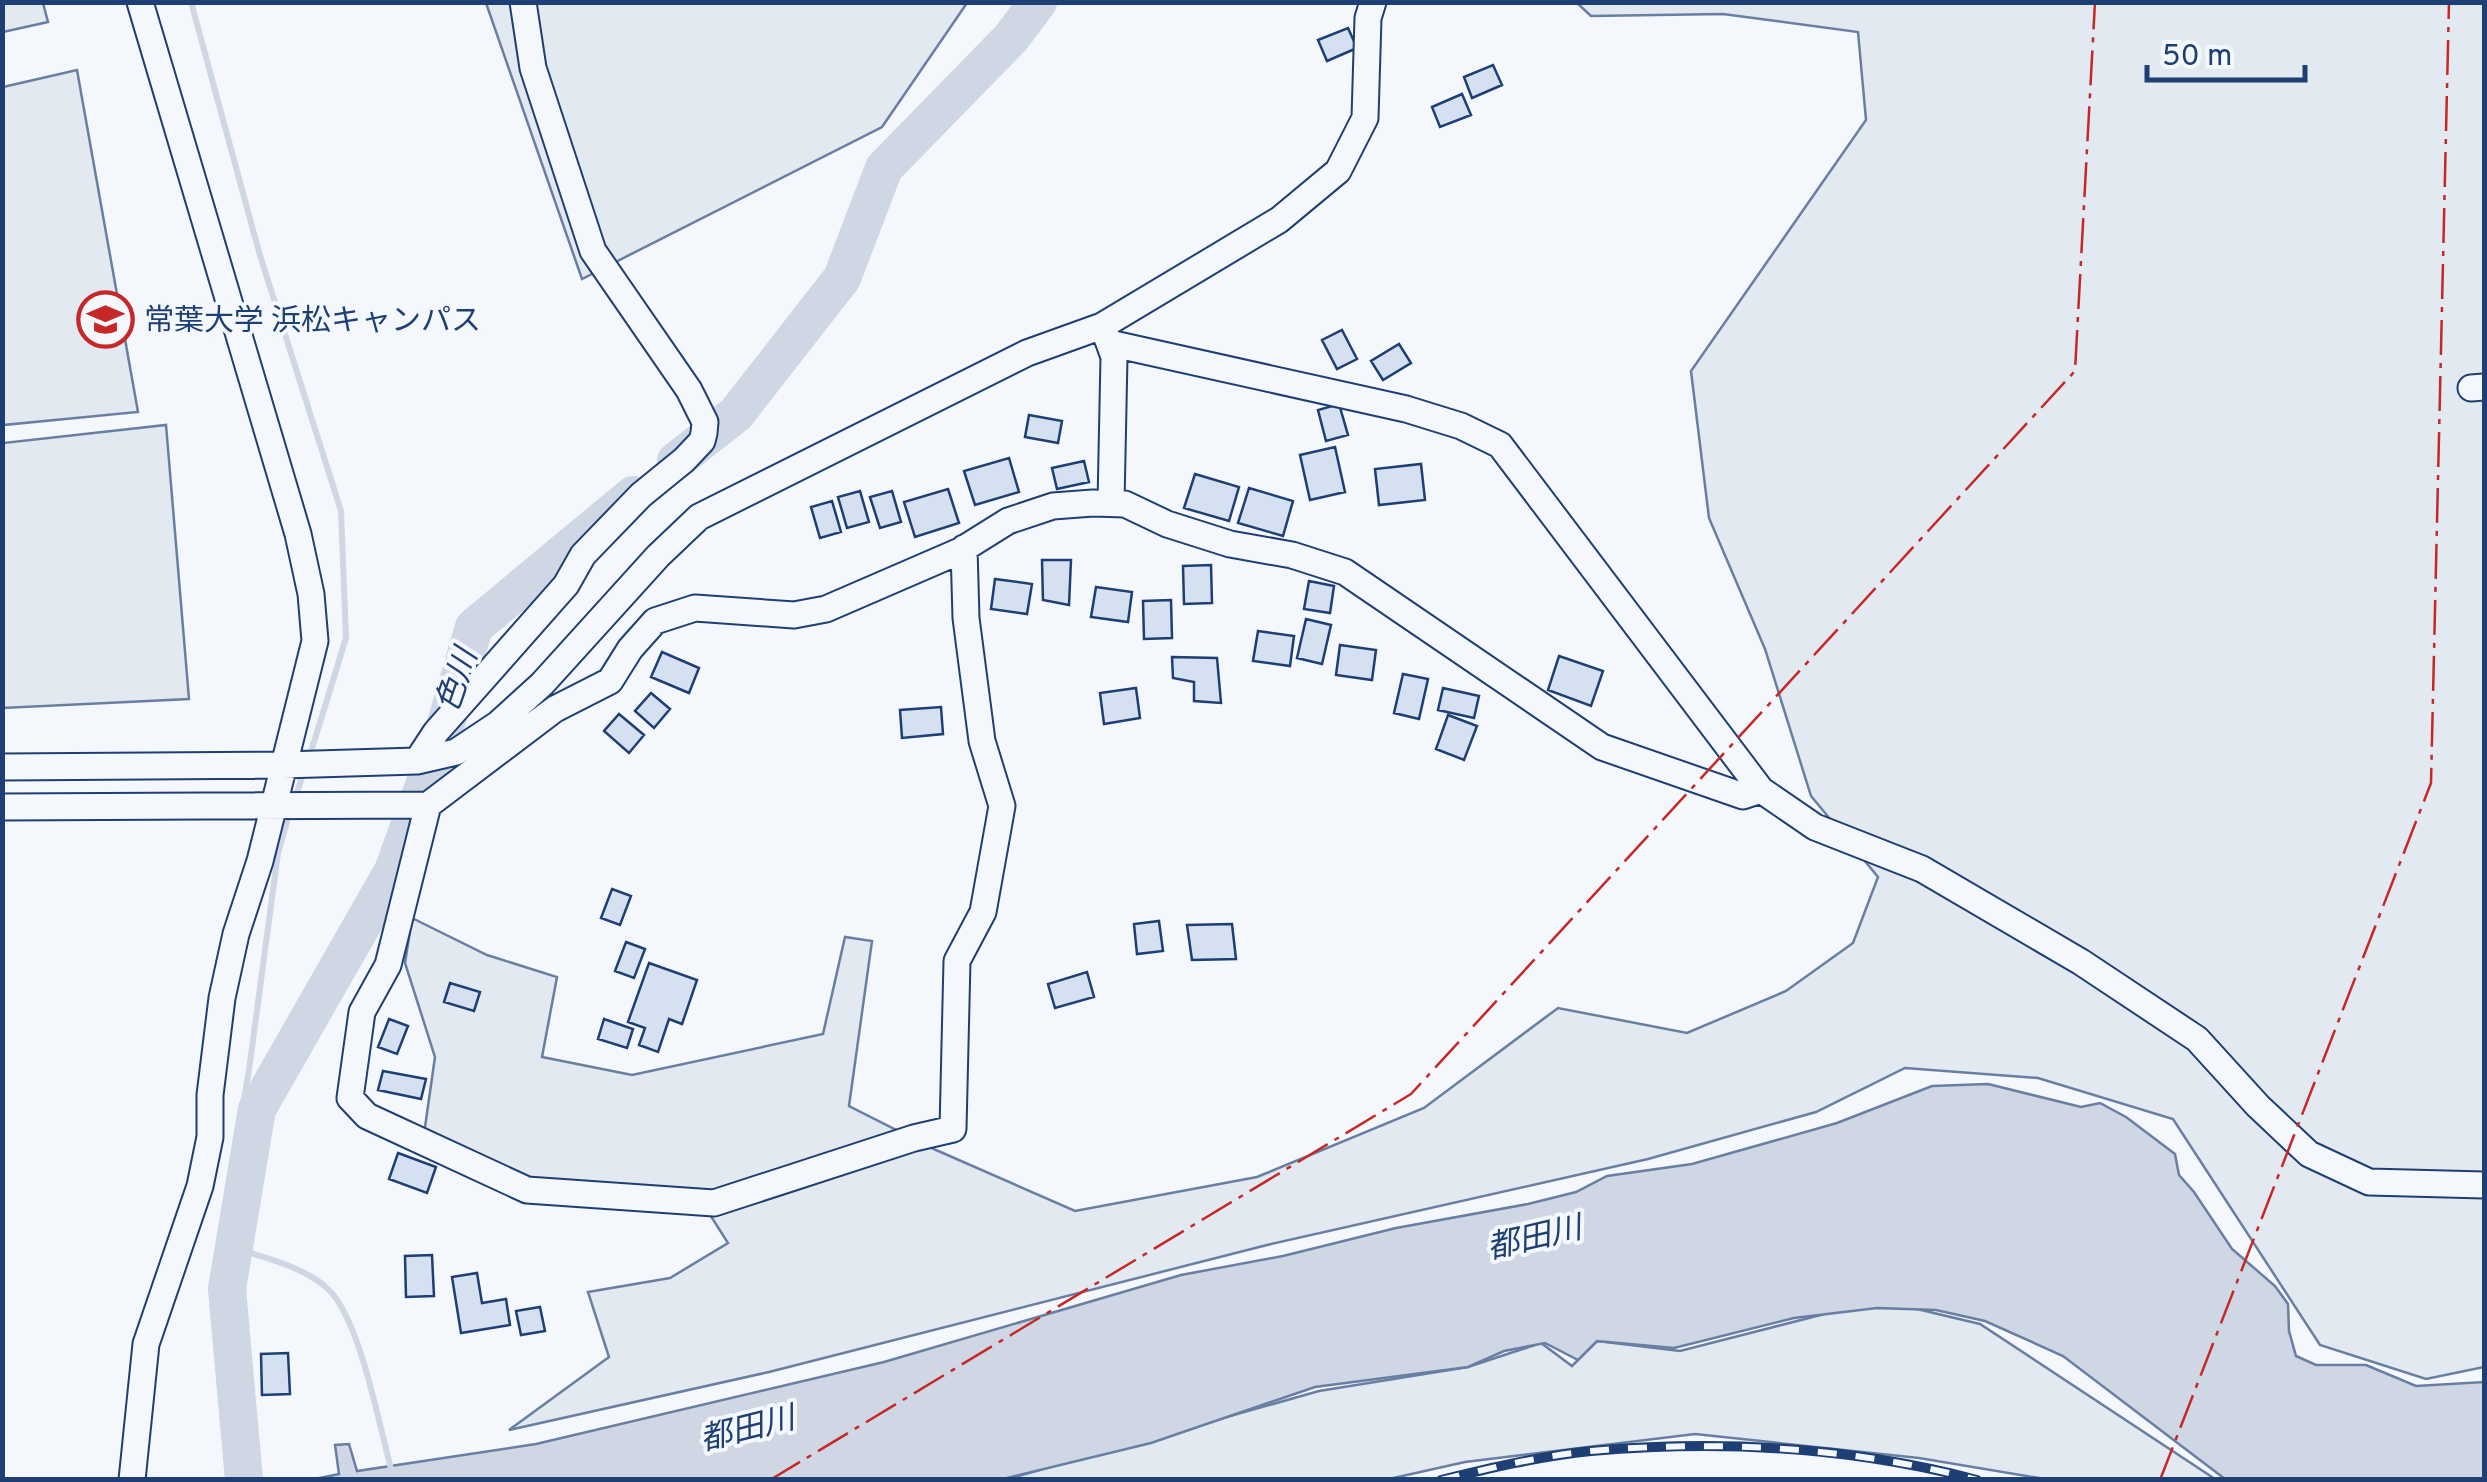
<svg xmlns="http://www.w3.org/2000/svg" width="2487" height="1482" font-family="Overpass,'Noto Sans JP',sans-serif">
	<rect width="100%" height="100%" fill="#f4f7fb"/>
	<!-- green -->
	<path fill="#e3e9f0" stroke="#687fa3" stroke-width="2.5" d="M2,3H43L48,22L3,32Z
		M486,3H967L882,127L582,279Z
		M1577,3H2484V1367L2426,1379L2320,1345L2173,1119L2038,1078L1905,1068L1816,1112L1648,1159L1267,1245L769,1372L509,1430L609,1357L588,1292L670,1278L728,1243L702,1202L519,1186L423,1141L435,1057L405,963L412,918L487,955L557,977L542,1057L632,1075L823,1034L845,937L872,941L849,1106L936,1150L1075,1211L1257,1177L1424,1108L1558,1008L1687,1033L1786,991L1853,943L1878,877L1811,796L1765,649L1709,518L1691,371L1866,120L1858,32L1723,14L1591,16Z
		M77,70L138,412L3,425V87Z
		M166,425L189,699L3,708V443Z
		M1879,1300L1980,1324L2215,1479H2045L1919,1458L1695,1434L1465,1462L1389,1479L1004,1480L1319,1391L1468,1367L1541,1343L1572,1366L1597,1341L1680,1351Z"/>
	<!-- water -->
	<path fill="#cfd7e4" stroke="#687fa3" stroke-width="2.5" d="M1988,1084L2081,1107L2100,1103L2126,1117L2175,1154L2179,1175L2194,1192L2232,1249L2275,1286L2288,1304L2289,1331L2296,1356L2316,1365H2366L2416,1386L2484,1382V1479H2225L2063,1356L1985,1321L1936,1310L1877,1308L1794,1318L1674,1348L1597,1341L1578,1360L1545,1343L1504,1351L1468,1367L1315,1387L1151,1443L1003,1479H315L339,1474L335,1445L349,1444L357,1471L536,1444L884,1362L1181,1275L1283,1256L1396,1228L1528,1204L1576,1192L1607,1176L1692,1164L1837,1123L1932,1086Z"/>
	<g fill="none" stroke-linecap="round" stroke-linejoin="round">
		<!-- stream -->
		<path stroke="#cfd7e4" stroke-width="6" d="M191,2L259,252L341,511L346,638L310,755
			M295,798L304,772
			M289,815L278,853L249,1070L223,1224L231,1246C262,1258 305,1266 329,1290C362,1323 380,1432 394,1480"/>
		<!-- river -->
		<path stroke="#cfd7e4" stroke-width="38" d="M676,461L736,414L842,278L884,168L1011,38L1038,2
			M244,1480L227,1289L257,1109L393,871L444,730L474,627L633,495"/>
	</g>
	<!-- building -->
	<path fill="#d5e0f0" stroke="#1d3f73" stroke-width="2.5" d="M1348,28L1357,48L1327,61L1318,40Z
		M1493,65L1502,85L1472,98L1464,77Z
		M1462,94L1471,115L1440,127L1432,107Z
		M1342,330L1357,359L1337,369L1322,340Z
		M1399,344L1411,363L1383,380L1371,361Z
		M1339,404L1348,435L1326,441L1318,410Z
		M1029,415L1062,421L1058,443L1025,437Z
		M1335,447L1345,492L1310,500L1300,455Z
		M1009,458L1019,492L975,505L964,471Z
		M1084,461L1089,482L1057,489L1052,468Z
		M1421,464L1425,500L1379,505L1375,469Z
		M1195,474L1239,487L1229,521L1184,508Z
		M1249,488L1293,501L1283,536L1238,523Z
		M948,489L959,523L915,537L904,502Z
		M860,491L869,522L847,528L838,497Z
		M892,491L901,522L880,528L870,497Z
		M832,501L841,532L820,538L811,507Z
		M1042,560H1071L1069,605L1043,600Z
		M1211,565L1212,603L1184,604L1183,566Z
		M995,579L1032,584L1027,614L991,609Z
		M1309,581L1334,586L1330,613L1304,609Z
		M1096,587L1132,592L1128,622L1091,617Z
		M1171,600L1172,638L1144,639L1143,601Z
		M1306,619L1331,625L1322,664L1297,658Z
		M1258,631L1294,636L1290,666L1253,661Z
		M1340,645L1376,650L1372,680L1336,675Z
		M662,652L699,668L689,693L651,677Z
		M1559,656L1603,671L1591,706L1548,690Z
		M1172,657L1217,658L1221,703L1194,701V682L1173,678Z
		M1403,674L1428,679L1419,719L1394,713Z
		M1136,688L1140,718L1104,724L1100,693Z
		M1443,688L1479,696L1474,718L1438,710Z
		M651,693L670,709L654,728L635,711Z
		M941,707L943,734L902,738L900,710Z
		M619,714L644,735L629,753L604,731Z
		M1448,715L1477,726L1464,760L1436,749Z
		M612,889L631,896L620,925L601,918Z
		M1159,921L1163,951L1137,954L1134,924Z
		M1232,924L1236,959L1192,960L1187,925Z
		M626,942L645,949L634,978L615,971Z
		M649,963L697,980L682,1024L669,1019L658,1052L639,1045L645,1028L628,1022Z
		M1087,972L1094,997L1055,1008L1048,984Z
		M450,983L480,992L474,1011L444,1002Z
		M389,1019L408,1026L397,1054L378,1047Z
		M604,1019L633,1029L627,1048L598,1039Z
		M383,1071L426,1079L421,1099L378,1090Z
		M398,1153L436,1167L427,1193L389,1179Z
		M432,1255L434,1296L406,1297L405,1256Z
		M477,1273L482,1303L506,1299L510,1325L461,1333L452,1277Z
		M540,1307L545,1331L521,1335L516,1311Z
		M288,1353L290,1394L262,1395L261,1354Z"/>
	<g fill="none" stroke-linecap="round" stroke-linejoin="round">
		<defs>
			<path id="minor" d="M1102,326L1109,343L1406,409L1461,426L1500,445L1761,790L1815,827L1922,869L2081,962L2197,1039L2258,1106L2309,1154L2369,1182L2484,1185
				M1109,343L1114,357L1111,503
				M2471,388L2484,387
				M417,761L436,732L566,585L583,555L641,495L684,460L702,441L704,433L705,422L689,390L593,251L533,68L523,2
				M2,767L283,765L417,761L456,752L498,724L542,684L658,556L699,517L1027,353L1102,326L1279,220L1338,171L1365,118L1368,18L1373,2
				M428,805L388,965L362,1012L350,1098L367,1116L527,1190L714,1203L914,1138L953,1129L957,961L983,912L1002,806L982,741L966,618L964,548
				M2,807L428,805L555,709L610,681L630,649L655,621L695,608L794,615L826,609L960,551L1008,521L1053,506L1093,503L1125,504L1167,524L1230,544L1292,555L1345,572L1602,747L1743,796L1761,790
				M132,1480L146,1344L200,1186L210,1137V1095L222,998L236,934L260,861L315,641L311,594L298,534L140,2"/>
		</defs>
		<!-- minor casing -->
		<use href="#minor" stroke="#1d3f73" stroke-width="29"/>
		<!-- minor -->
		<use href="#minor" stroke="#f4f7fb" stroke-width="25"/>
		<defs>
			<path id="rail" d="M1441,1480C1490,1468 1541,1456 1591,1451C1719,1440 1853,1447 1977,1480"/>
		</defs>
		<!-- rail casing -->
		<use href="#rail" stroke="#1d3f73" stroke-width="10"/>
		<!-- rail -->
		<use href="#rail" stroke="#f4f7fb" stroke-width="6" stroke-dasharray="19" stroke-linecap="butt"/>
		<!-- power -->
		<path stroke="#c62828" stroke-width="2.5" stroke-dasharray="35 8 5 8" stroke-linecap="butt" d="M770,1480L1411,1094L2075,371L2095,2
			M2160,1480L2431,783L2449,2"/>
	</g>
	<!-- icons -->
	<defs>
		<symbol id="university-ring" viewBox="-11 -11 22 22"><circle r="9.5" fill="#f4f7fb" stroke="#c62828" stroke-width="1.5"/><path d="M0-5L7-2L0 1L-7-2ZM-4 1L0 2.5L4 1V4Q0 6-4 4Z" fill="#c62828"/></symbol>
	</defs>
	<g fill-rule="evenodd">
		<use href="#university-ring" x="74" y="288" width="63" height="63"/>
	</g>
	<g text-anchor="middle" stroke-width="8" stroke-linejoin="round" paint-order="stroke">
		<!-- poi labels -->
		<g font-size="30" fill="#1d3f73" stroke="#f4f7fb" text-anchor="start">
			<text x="144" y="330">常葉大学 浜松キャンパス</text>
		</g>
		<!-- water labels -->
		<g font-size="32" font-style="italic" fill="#1d3f73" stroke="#f4f7fb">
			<text transform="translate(456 680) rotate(-71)" y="11">色川</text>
			<text transform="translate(1534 1237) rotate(-13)" y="11">都田川</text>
			<text transform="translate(747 1428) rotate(-14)" y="11">都田川</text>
		</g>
	</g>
	<!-- border -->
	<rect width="2487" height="1482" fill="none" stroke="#1d3f73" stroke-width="10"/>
	<!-- scale -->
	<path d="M2147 65v15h158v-15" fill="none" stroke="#1d3f73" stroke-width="5"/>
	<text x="2162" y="65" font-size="30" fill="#1d3f73" stroke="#f4f7fb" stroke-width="8" paint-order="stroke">50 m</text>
</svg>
